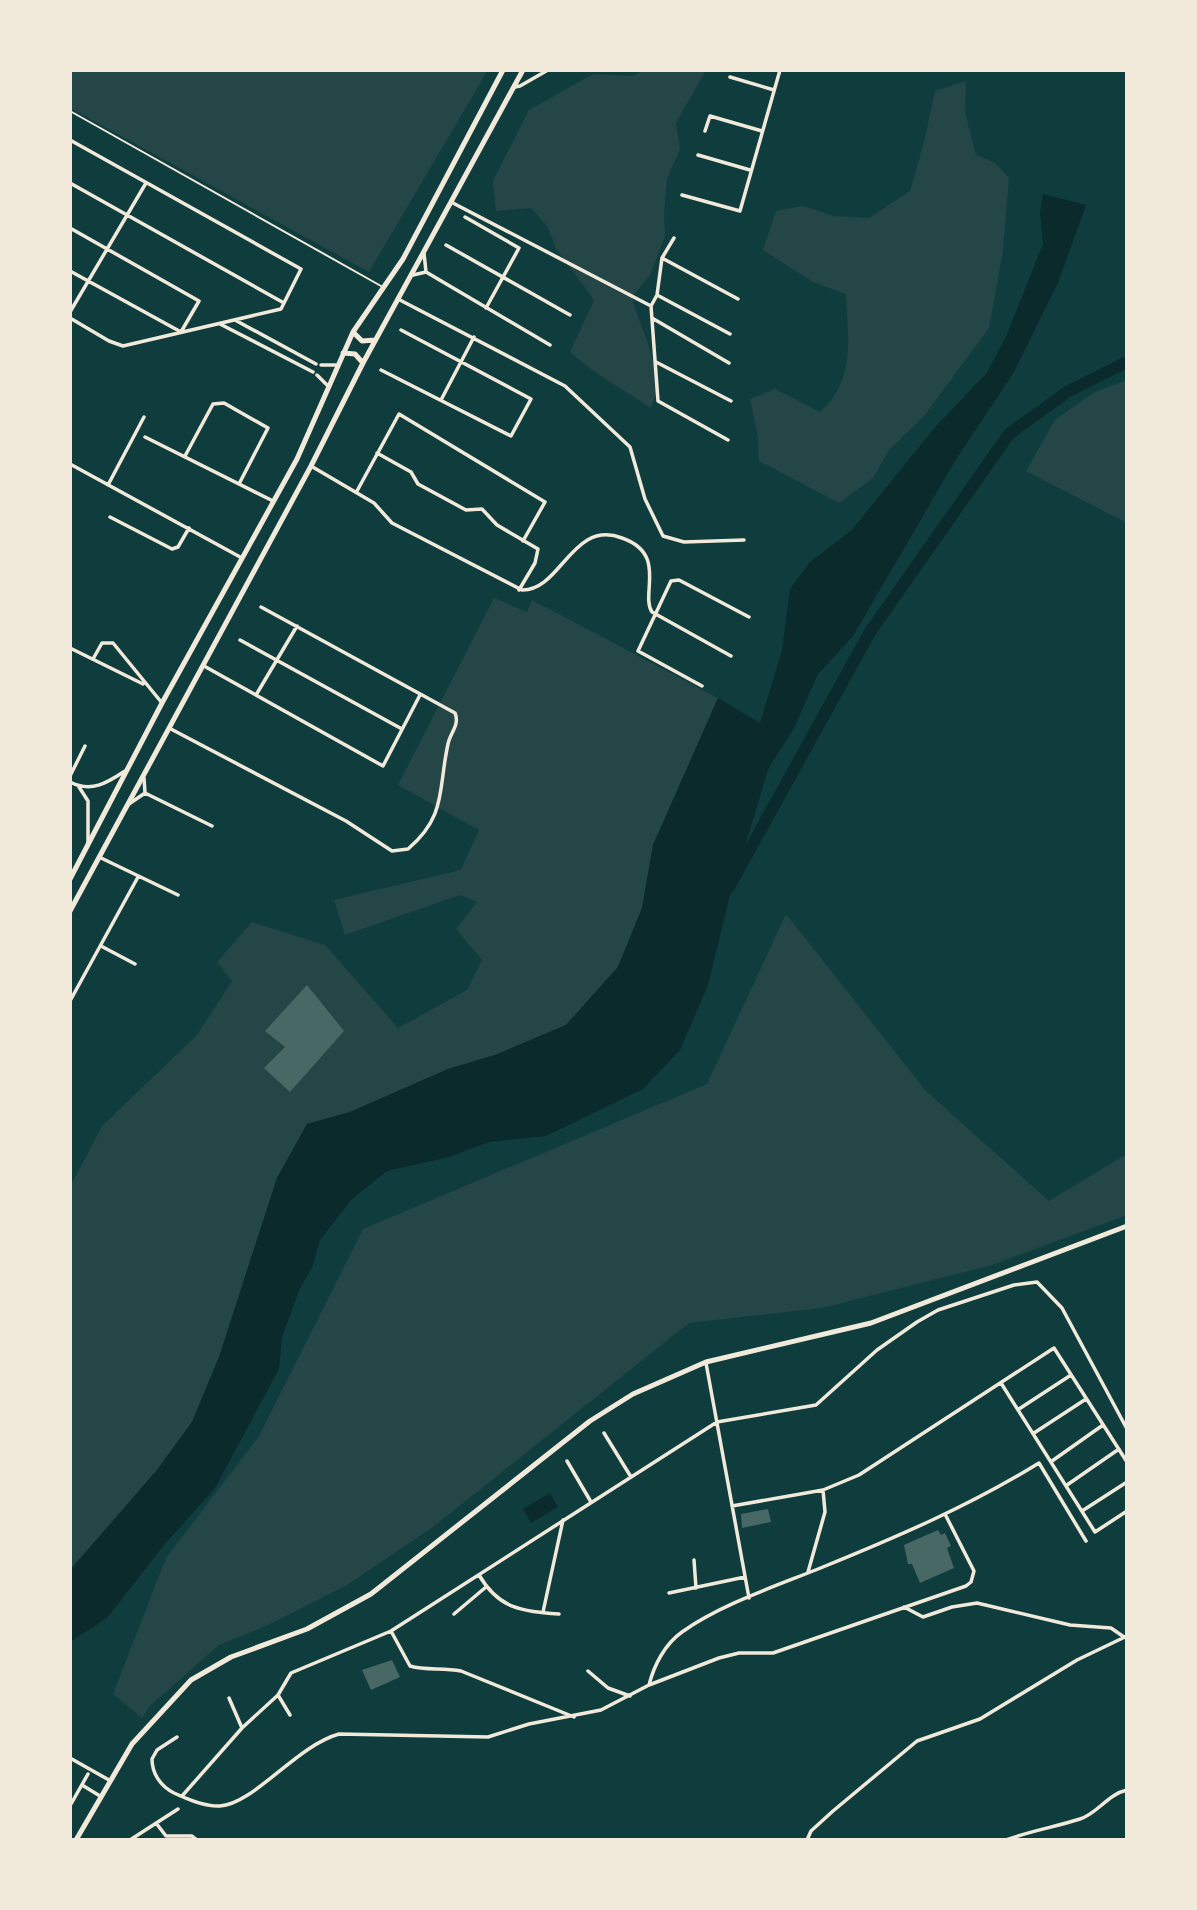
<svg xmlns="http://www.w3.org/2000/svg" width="1197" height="1910" font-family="Jost,sans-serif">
	<rect width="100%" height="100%" fill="#0f3d3e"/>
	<!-- green -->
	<path fill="#244646" d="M70,70H488L369,272L70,108Z
		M645,70H706L676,123L680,149L667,179L664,213L665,237L650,275L632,297C639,328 670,379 650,408C624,389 594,374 570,352L594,300L557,250L547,226L531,208L496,211L493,181L529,110L593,74L633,76Z
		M966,81L965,112L976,155L995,163L1009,178L1003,250L989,328L924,416L889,450L873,478L839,503L759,461L758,437L750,399L775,389L820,412C856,380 848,338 846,294L813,282L763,250L776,211L803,206L834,216L869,218L910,191L924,142L935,91Z
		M1127,380V523L1026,471L1055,420L1093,393Z
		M494,598L527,612L532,600L718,698L653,845L642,908L618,967L566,1025L495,1055L448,1069L350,1112L307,1124L277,1178L219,1357L192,1422L157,1470L70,1571V1187L102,1126L197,1035L232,981L217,962L252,922L325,945L398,1028L467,990L482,960L456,929L477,902L460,895L345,935L334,900L461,870L479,830L398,785Z
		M786,914L926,1091L1049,1201L1127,1154V1215L992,1265L822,1308L689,1323L433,1527L347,1585L268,1625L219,1645L150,1706L142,1718L113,1694L166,1558L259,1436L363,1229L707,1084Z"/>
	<!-- water -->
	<path fill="#0a2a2b" d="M1043,194L1086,205L1058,283L1014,372L958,456L853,636L818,674L793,730L769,767L730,895L708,985L680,1050L643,1089L546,1136L489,1142L449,1157L387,1171L352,1199L320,1240L312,1268L300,1288L282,1337L279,1369L215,1488L164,1545L107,1618L70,1642V1570L157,1470L192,1422L219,1357L277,1178L307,1124L350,1112L448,1069L495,1055L566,1025L618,967L642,908L653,845L718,698L760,723L782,650L790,589L810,562L851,531L936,426L986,374L1006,337L1043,244L1040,213Z
		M550,1493L558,1507L531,1523L523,1509Z"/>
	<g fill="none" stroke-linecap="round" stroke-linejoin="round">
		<!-- river -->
		<path stroke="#0a2a2b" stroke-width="12" d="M729,887L870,632L1009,434L1067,392L1127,362"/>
	</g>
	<!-- building -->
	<path fill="#486865" d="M307,985L344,1031L290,1092L264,1068L285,1047L265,1031Z
		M768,1509L771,1522L742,1528L741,1514Z
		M938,1530L941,1535L945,1533L951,1546L947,1548L954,1568L920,1583L912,1564H908L904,1545Z
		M392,1660L400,1677L371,1690L362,1670Z"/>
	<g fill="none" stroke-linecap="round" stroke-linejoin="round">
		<!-- service -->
		<path stroke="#f1e9da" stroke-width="2" d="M70,111L381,286"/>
		<!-- minor -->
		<path stroke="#f1e9da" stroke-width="3.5" d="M730,77L774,90
			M515,87L520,86L548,70
			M705,131L710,116L762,131
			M70,140L301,269L281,309L123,346L109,341L70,318
			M698,155L750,170
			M70,183L284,303
			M682,195L740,211L780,70
			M451,202L651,306
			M465,217L519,248L486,308
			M70,228L199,301L181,332L70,271
			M446,245L570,315
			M424,253L426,272
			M662,258L738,299
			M413,275L426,272L550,345
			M657,295L662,258L674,238
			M398,299L565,386L630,447L645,499L663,536L684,542L744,540
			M70,312L146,183
			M652,318L729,363
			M235,320L316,364
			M220,324L313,372
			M656,362L731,401
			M321,365H338
			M381,370L511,436L531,399L401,330
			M317,375L328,386
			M441,400L474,337
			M145,437L273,501
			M728,440L658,401L651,306L657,295L730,334
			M377,453L411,472L418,484L466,510L482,509L497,525L538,549L535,563L519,590
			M185,456L213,404L224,403L268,428L239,484
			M70,464L242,558
			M311,466L374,503L392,523L522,590C561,591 572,519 622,538C668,554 640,594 652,612L731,656
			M108,485L144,417
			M357,491L399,414L545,502L523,541
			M110,517L172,549L178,547L189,528
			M240,640L402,729
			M70,648L143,684
			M93,659L102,643H113L162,703
			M204,666L383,766L420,695
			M702,686L638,651L671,581L679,580L749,617
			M256,695L297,626
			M169,728L346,821L392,851L408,849C447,816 438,789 448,744C450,733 460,725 455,713L261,607
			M70,776L85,746
			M70,782C91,793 107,783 125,771
			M79,787L88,801V842
			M145,793L212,826
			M129,804L145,793L144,778
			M99,857L178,895
			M101,946L135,964
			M70,1001L138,877
			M706,1363L749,1598
			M1001,1383L1095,1532L1127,1511
			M1019,1409L1071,1375
			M604,1433L631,1477
			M1034,1433L1086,1399
			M567,1461L591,1502
			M1052,1461L1103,1425
			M1067,1485L1119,1449
			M732,1506L823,1490L859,1475L1054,1348L1127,1462
			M1082,1511L1127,1482
			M694,1560L696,1588
			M808,1572L825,1512L823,1490
			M479,1575C499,1609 521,1611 559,1614
			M669,1593L745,1577
			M904,1607L923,1617L952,1607L977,1603L1070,1625L1111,1628L1124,1637
			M543,1612L563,1520
			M454,1614L486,1587
			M391,1631L410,1666C426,1671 443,1667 461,1671L574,1717
			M588,1671L608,1688L630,1696
			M649,1685C654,1665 665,1644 682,1632C721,1604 779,1585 823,1567C899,1536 969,1506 1039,1463L1086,1541
			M278,1695L290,1715
			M229,1698L242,1728
			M177,1737L157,1750L152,1759C152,1773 160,1786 174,1793C187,1799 205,1807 220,1806C254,1804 296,1746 339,1734L488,1737L529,1724L601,1710L649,1685L719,1658L739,1653H773L966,1586L971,1582L974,1571L946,1516
			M70,1758L109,1780
			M82,1785L100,1796
			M182,1796L242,1728L278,1695L291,1673L391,1631L717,1422L816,1405L877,1350L917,1322L938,1310L1014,1285L1037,1282L1062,1308L1127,1429
			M71,1804L88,1774
			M156,1823L166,1836H192L197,1840
			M130,1840L178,1809
			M807,1840L811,1831L833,1811L917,1741L980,1719L1077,1660L1127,1636
			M1006,1840C1030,1831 1055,1827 1080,1819C1097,1814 1108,1794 1127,1790"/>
		<!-- secondary -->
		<path stroke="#f1e9da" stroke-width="5" d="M76,1840L132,1744L191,1680L231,1657L307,1629L371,1594L590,1421L633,1394L706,1362L871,1323L1127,1226"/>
		<!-- primary -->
		<path stroke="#f1e9da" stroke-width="5" d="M353,332L362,341L375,340
			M343,353L355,354L363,363
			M70,879L162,703L297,459L353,332L403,259L503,70
			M70,911L311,466L363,363L523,70"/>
	</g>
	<!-- border -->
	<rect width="1197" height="1910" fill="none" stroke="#f1e9da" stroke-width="144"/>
</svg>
